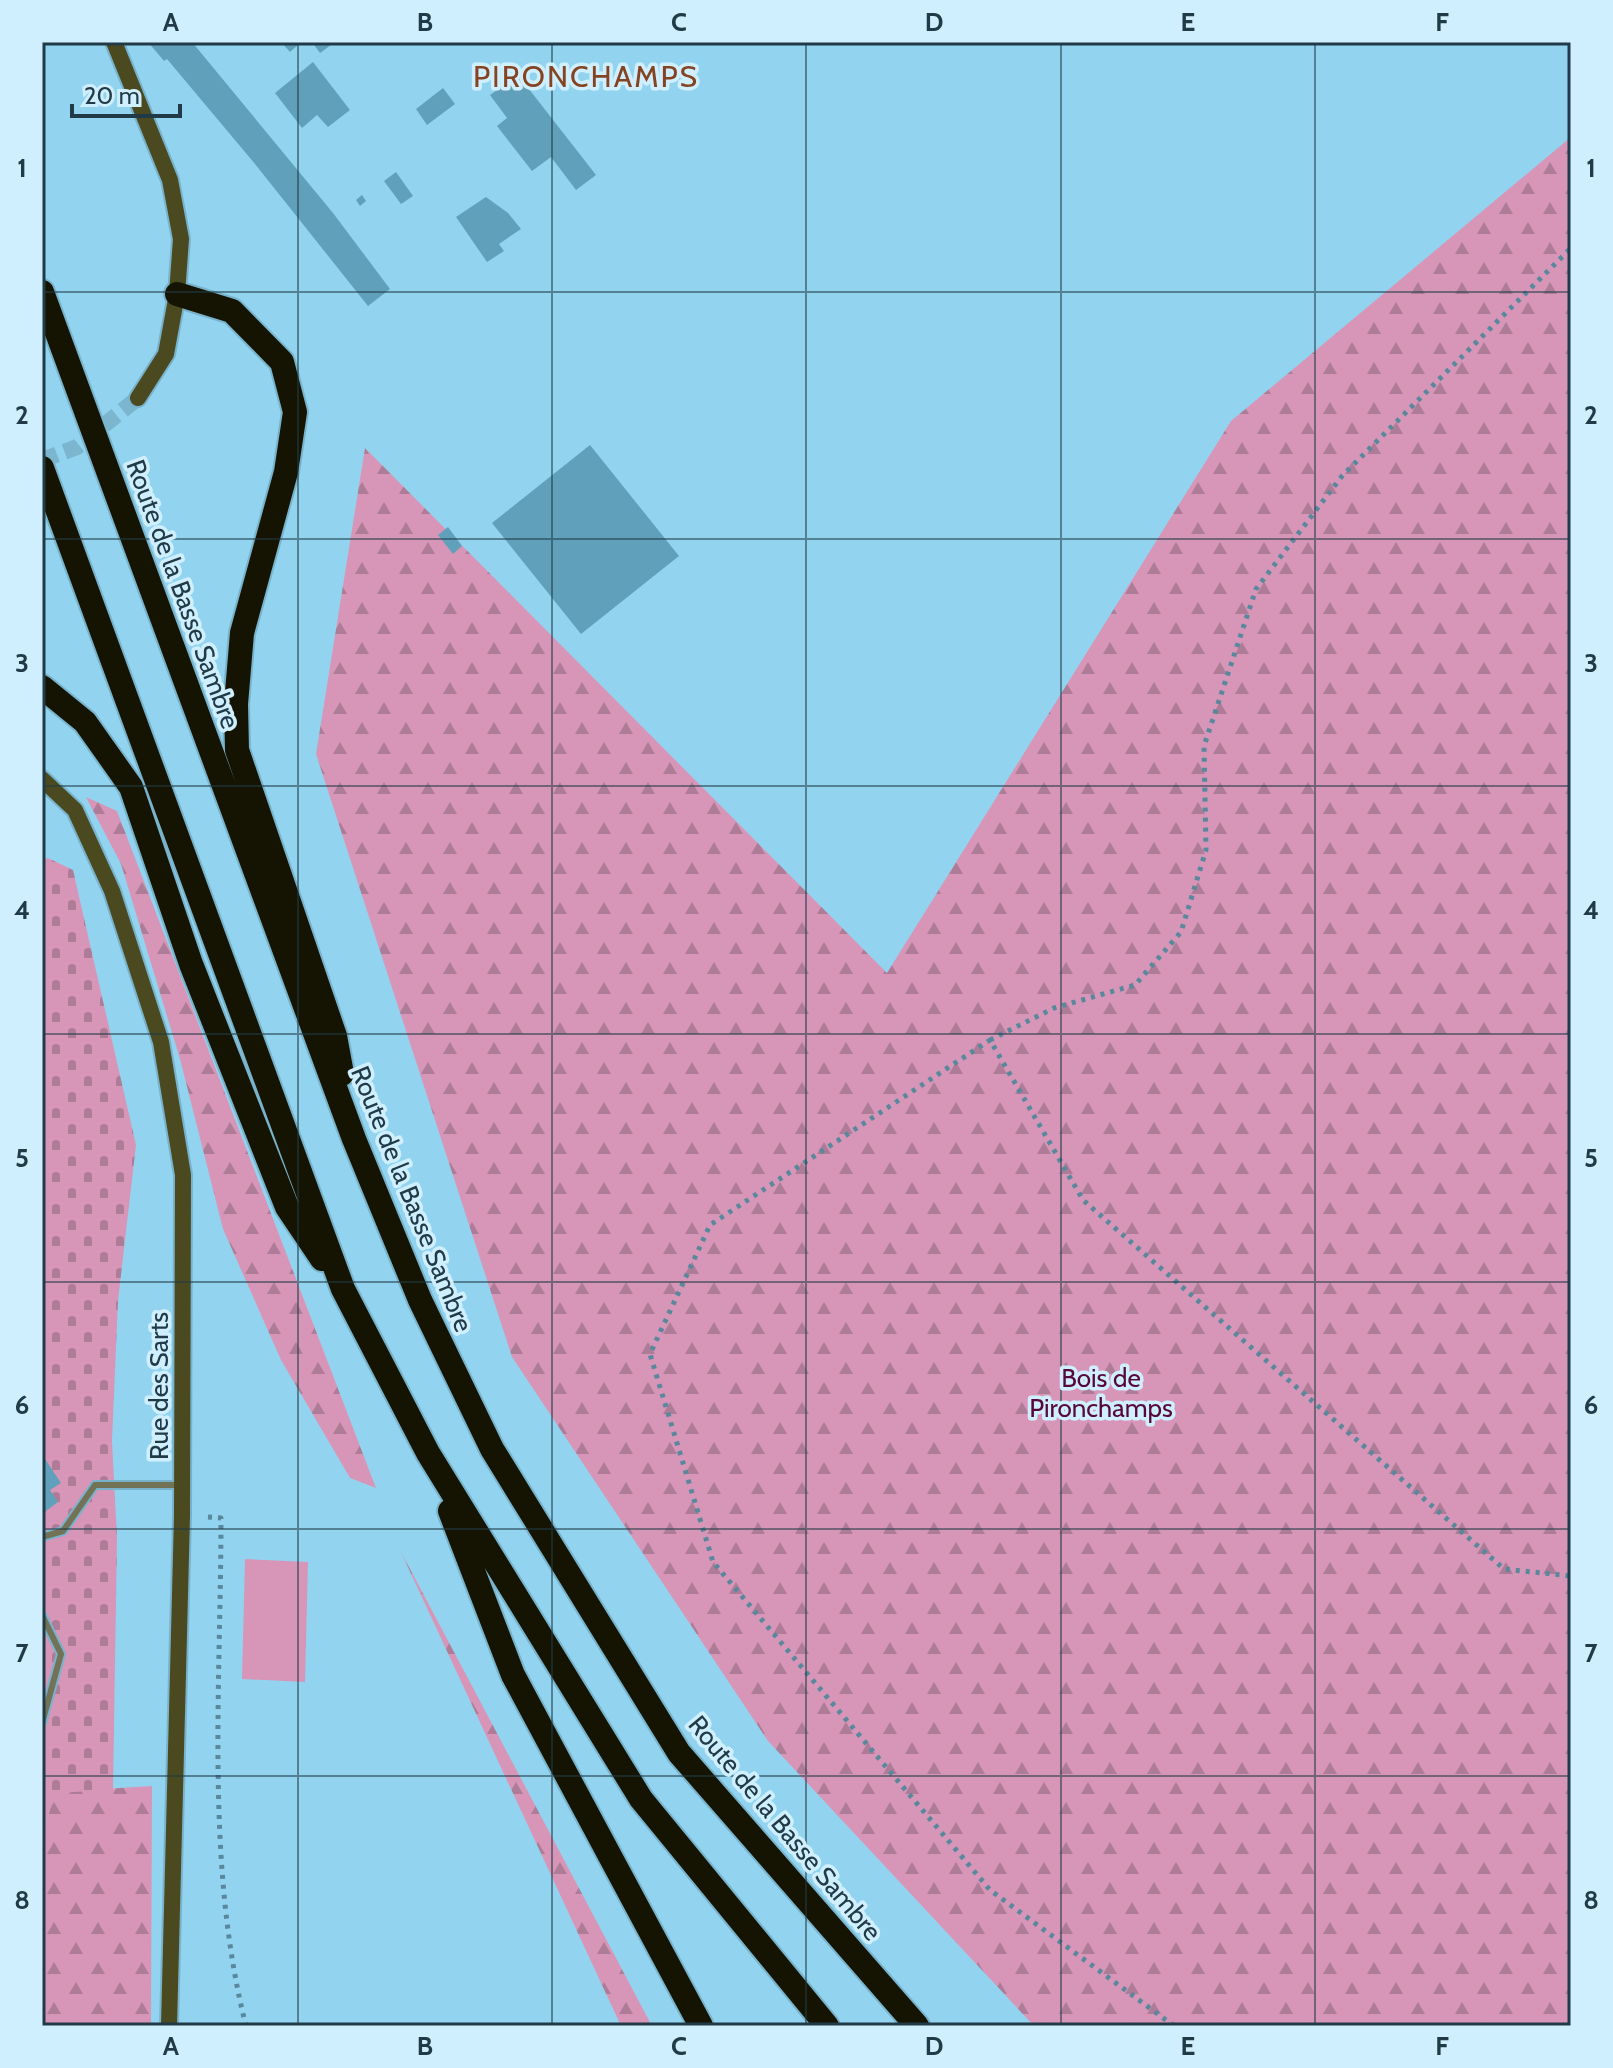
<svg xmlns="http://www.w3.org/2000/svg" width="1613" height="2068" font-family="Cabin,sans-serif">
	<defs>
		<pattern id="forest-firs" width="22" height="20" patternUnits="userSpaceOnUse" patternTransform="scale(2)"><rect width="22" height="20" fill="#d796b7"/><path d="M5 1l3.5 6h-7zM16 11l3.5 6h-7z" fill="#ae7c97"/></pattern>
		<pattern id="cemetery-stones" width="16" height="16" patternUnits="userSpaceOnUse" patternTransform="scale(2)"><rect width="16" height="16" fill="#d796b7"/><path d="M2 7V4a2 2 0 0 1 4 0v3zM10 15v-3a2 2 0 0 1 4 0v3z" fill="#ae7c97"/></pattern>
	</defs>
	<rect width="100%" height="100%" fill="#92d4f0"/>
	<!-- grass -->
	<path fill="#d796b7" d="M245,1559L308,1562L305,1682L242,1679Z"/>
	<!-- forest -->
	<path fill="url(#forest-firs)" d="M1571,137V2026H1034L768,1741L512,1357L316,754L365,448L887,973L1231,421Z
		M86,797L117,811L376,1488L350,1478L281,1360L223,1229L180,1059L121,864Z
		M400,1550L652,2026H621Z
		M152,1786L151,2026H42V1842L54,1792Z"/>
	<!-- cemetery -->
	<path fill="url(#cemetery-stones)" d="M48,858L73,870L136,1145L118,1301L112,1441L117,1538L113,1790L54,1793L42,1842V860Z"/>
	<!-- building -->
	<path fill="#60a0bb" d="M148,42H192L333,213L390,289L368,306L255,164L167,59L164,61Z
		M281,42H298L299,44L290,52Z
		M312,42H335L320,53Z
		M313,62L350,110L328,127L317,115L302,128L275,93Z
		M518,75L596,175L576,190L551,157L532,171L497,126L507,118L490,95Z
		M443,88L455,104L427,125L416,109Z
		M396,172L413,196L401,204L384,181Z
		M362,195L366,201L360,206L356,200Z
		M486,197L508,213L521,229L499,244L504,251L487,262L456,217Z
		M590,445L679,556L581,634L492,523Z
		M448,527L462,546L453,554L438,535Z
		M45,1459L61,1483L50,1490L58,1502L42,1514V1461Z"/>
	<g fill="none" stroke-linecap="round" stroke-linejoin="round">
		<!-- secondary-tunnel -->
		<path stroke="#7bb5ce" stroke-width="16" stroke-dasharray="16 8" stroke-linecap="butt" d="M42,460L77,447L138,398"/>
		<defs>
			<path id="lane" d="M42,1537L63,1531L95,1485H182
				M42,1615L61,1654L42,1723"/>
			<path id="secondary" d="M114,42L170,180L181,239L177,294L166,354L138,398
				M42,779L75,810L112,891L161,1042L183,1175L182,1516L169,2026"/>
			<path id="highway" d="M42,292L354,1139L420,1300L492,1449L679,1753L917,2026
				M177,294L232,311L282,362L295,412L286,472L242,633L236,704L237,750L335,1036L342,1074
				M42,468L343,1289L428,1453L641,1799L827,2026
				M42,687L85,722L131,787L191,964L287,1207L322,1259
				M450,1511L513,1675L701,2026"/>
		</defs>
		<!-- lane casing -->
		<use href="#lane" stroke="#79b2cb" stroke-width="10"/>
		<!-- secondary casing -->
		<use href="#secondary" stroke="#79b2cb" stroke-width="20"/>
		<!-- highway casing -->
		<use href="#highway" stroke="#79b2cb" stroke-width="28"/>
		<!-- path -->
		<path stroke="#59889c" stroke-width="5" stroke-dasharray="4 6" stroke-linecap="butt" d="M990,1040L1054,1008L1135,985L1181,932L1206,850L1204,746L1256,589L1342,476L1571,248
			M208,1517L221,1518C221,1684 205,1865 246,2026
			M1174,2026L990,1890L713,1562L650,1354L710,1225L990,1040L1083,1200L1504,1569L1571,1576"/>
		<!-- lane -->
		<use href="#lane" stroke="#727256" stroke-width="6"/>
		<!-- secondary -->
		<use href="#secondary" stroke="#4a491f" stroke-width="16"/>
		<!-- highway -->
		<use href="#highway" stroke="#151402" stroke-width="24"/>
	</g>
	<!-- grid -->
	<path fill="none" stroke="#203b47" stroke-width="2" stroke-opacity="0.55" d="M298,42V2026M552,42V2026M806,42V2026M1061,42V2026M1315,42V2026M42,292H1571M42,539H1571M42,786H1571M42,1034H1571M42,1282H1571M42,1529H1571M42,1776H1571"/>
	<g text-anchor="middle" stroke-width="7" stroke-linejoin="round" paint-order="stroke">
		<!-- street labels -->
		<g font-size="26" fill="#203b47" stroke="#d0effe">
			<text transform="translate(183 594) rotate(70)" y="9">Route de la Basse Sambre</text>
			<text transform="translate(412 1199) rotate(68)" y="9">Route de la Basse Sambre</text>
			<text transform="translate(159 1386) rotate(-90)" y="9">Rue des Sarts</text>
			<text transform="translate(785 1828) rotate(50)" y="9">Route de la Basse Sambre</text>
		</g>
		<!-- park labels -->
		<g font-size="26" fill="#57083b" stroke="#d0effe">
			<text x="1101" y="1387">Bois de<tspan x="1101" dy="30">Pironchamps</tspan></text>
		</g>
		<!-- quarter labels -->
		<g font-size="30" letter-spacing="2" fill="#844421" stroke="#d0effe">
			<text x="586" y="87">PIRONCHAMPS</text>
		</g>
	</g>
	<!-- border -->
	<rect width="1613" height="2068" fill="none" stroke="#d0effe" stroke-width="88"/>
	<!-- scale -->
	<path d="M72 104v12h108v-12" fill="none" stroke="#203b47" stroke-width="4"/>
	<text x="84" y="104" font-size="24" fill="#203b47" stroke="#d0effe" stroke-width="6" paint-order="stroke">20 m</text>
	<rect x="44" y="44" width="1525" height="1980" fill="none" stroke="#203b47" stroke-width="3"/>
	<g font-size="26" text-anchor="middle" font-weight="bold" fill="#203b47">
		<text x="171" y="31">A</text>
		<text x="425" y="31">B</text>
		<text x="679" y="31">C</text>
		<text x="934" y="31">D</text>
		<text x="1188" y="31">E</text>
		<text x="1442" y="31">F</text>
		<text x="22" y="177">1</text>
		<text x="1591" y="177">1</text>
		<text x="22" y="424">2</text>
		<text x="1591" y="424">2</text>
		<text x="22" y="672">3</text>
		<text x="1591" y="672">3</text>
		<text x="22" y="919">4</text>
		<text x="1591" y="919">4</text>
		<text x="22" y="1167">5</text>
		<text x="1591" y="1167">5</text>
		<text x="22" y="1414">6</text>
		<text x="1591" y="1414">6</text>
		<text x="22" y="1662">7</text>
		<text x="1591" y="1662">7</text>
		<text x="22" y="1909">8</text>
		<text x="1591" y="1909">8</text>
		<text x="171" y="2055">A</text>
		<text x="425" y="2055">B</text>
		<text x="679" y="2055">C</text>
		<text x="934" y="2055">D</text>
		<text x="1188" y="2055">E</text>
		<text x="1442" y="2055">F</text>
	</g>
</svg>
